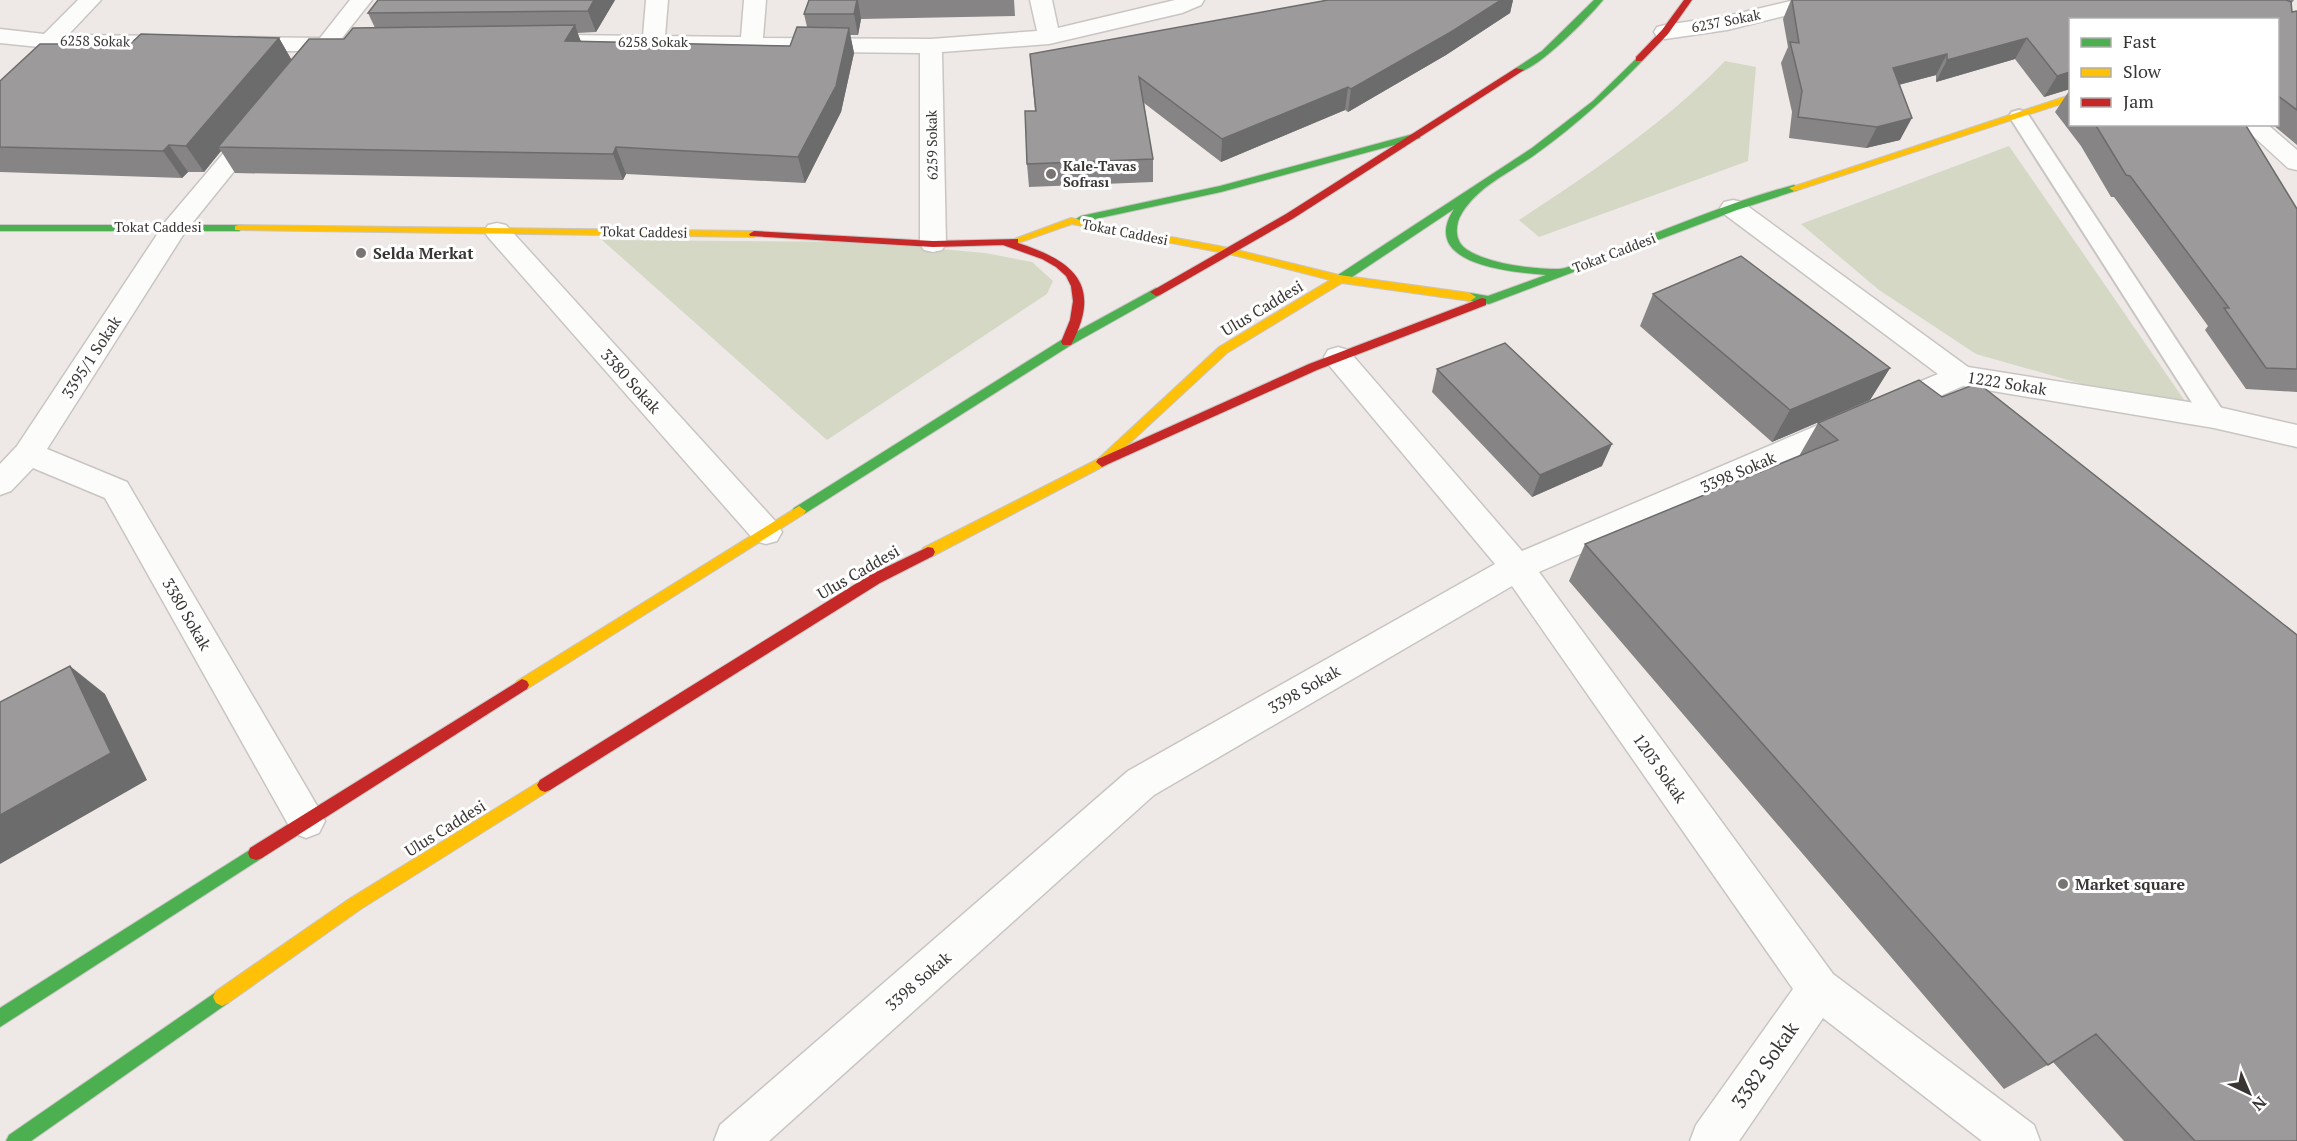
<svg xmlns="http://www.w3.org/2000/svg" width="2297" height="1141" font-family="'PT Serif',serif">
	<rect width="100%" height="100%" fill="#eee9e6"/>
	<!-- green -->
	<path fill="#d4d8c5" d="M1725,61L1756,67L1748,161L1539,237L1519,220C1591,173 1665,123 1725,61Z
		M2009,146L2185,401L2082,384L1976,354L1879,290L1801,224Z
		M602,240L862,242L985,253L1032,262L1053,281L1047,294L827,440Z"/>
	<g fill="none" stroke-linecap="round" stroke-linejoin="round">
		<defs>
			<path id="lane" d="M2019,110L2026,112L2029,116L2223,411L2227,417L2223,423L2214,426L2205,423L2009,116L2012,112Z"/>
			<path id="street" d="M78,0H101L68,35L178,36L186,38L189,43L186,48L178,50L49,48L0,43V29L44,34Z
				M350,0H372L342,38L357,40L360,45L357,50L332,52C325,61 321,64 309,61L306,56L309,51H239L231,49L228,44L231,39L239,37L320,38Z
				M646,0H668L665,36L741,37L744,0H766L763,38L931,39L1037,31L1030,0H1052L1058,28L1175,0H1204L1201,5L1182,13L1049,44L942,52L946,244L942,250L933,252L924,250L920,244V53L566,49L558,47L555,42L558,37L566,35L643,36Z
				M1795,0H1832L1829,5L1727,30L1665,39L1657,37L1654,32L1657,27L1665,25L1727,16Z
				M257,121L265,123L269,128L185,232L47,449L127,482L319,809L325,821L319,833L306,838L293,833L105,498L33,468L11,491L0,495V464L17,446L166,221L249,123Z
				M2240,124H2267L2297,150V170L2288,168Z
				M1733,200L1742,202L1968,367L2214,406L2297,425V447L2214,428L1963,386L1539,572L1833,974L2034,1125L2040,1141H1982L1823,1018L1739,1141H1690L1696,1125L1793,989L1512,586L1154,795L769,1141H714L720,1125L1128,771L1495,564L1328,364L1324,357L1328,350L1338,347L1348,350L1522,551L1938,374L1724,214L1720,208L1724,202Z
				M497,223L506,225L777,523L782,532L777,541L766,544L755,541L488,237L484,231L488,225Z"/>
			<path id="fast" d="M1594,0H1603C1590,16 1534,74 1516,72V68L1542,51Z
				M1639,56L1642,57V61C1610,94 1577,124 1540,151C1514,171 1480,184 1462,213C1455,224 1454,241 1466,249C1488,264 1532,269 1558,269C1570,269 1601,254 1614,249C1673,227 1733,201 1794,185L1799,188L1798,190L1737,210L1489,304L1466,300L1464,297L1470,293L1488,296L1546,275C1512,272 1418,265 1454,209L1346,281H1338V275L1532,148L1593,101Z
				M1417,133L1420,134V138L1221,192L1081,222L1076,219L1081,216L1220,186Z
				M0,225H239L244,228L239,231H0Z
				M1156,288L1160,289V295L1071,345L804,514H794L792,511L794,508L1063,339Z
				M256,846L262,848L264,853L262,858L0,1027V1008Z
				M222,988L228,991L231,997L228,1003L31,1141H6L9,1135Z"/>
			<path id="slow" d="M2070,95V101L1798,190L1794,191L1789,188Z
				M1071,218L1229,248L1339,275L1470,293L1476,297L1470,301L1342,283L1227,353L1106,465L933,556H923L921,552L923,548L1098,459L1219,347L1330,280L1229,254L1072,224L1018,243H1010L1009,241Z
				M239,225L754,231L759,234L754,237L235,230V226Z
				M799,506L806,511L804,514L527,689L522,691L517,689L515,685L517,681Z
				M545,778L550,780L553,785L550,790L361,909L228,1003L222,1006L216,1003L213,997L216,991L349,899Z"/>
			<path id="jam" d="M1684,0H1692L1668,34L1642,61H1636V57L1662,30Z
				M1516,68L1524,70L1294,218L1160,295L1156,296L1150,292L1286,214Z
				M754,231L933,241L1018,239V243C1074,261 1103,285 1071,345H1063L1061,342L1070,320L1073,301L1071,286L1066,276L1056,267L1042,259L1003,245L933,247L750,236L749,234Z
				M1482,298L1486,299V305L1317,370L1106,465L1102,467L1096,462L1098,459L1309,364Z
				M928,547L933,548L935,552L933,556L880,583L550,790L545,792L540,790L537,785L540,780L870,575Z
				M522,679L527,681L529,685L527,689L262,858L256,860L250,858L248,853L250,848Z"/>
		</defs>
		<!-- lane casing -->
		<use href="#lane" stroke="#c9c5c3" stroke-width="4"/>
		<!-- street casing -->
		<use href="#street" stroke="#c9c5c3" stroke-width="3"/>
		<!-- fast casing -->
		<use href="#fast" stroke="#c9c5c3" stroke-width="2"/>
		<!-- slow casing -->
		<use href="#slow" stroke="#c9c5c3" stroke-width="2"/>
		<!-- jam casing -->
		<use href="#jam" stroke="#c9c5c3" stroke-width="2"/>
		<!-- lane -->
		<use href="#lane" fill="#fcfcfb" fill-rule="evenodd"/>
		<!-- street -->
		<use href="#street" fill="#fcfcfb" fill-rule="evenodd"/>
		<!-- fast -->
		<use href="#fast" fill="#4caf50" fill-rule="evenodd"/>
		<!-- slow -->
		<use href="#slow" fill="#ffc107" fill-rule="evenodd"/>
		<!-- jam -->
		<use href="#jam" fill="#c62828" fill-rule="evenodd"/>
	</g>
	<!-- wall -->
	<path fill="#868484" d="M615,0L596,32L577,33L581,41L790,46L807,27L804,14L809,0H1014L1015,16L861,19L858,35H850L854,53L841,112L805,183L626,174L623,180L235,173L221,151L204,172H188L182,178L0,172V81L130,44L279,38L291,59L375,28L368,13Z
		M1328,0H1513L1510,13L1446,55L1348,112L1345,110L1221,162L1144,103L1153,159V182L1029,187L1027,164L1035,111L1030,54Z
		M1791,0H2294L2291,4L2292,12L2297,11V145L2272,124H2277V20H2070V89L2044,97L2015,59L1936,82V75L1899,85L1900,140L1866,148L1789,138L1792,112L1781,63L1788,47L1783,19Z
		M2070,90V124H2245L2297,209V392L2246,389L2205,330L2208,326L2114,197H2111L2081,146L2055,112L2069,91Z
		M1653,294L1890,368L1870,400L1772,442L1640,326Z
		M1437,369L1602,466L1532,497L1432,392Z
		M1919,380L2297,1141H2124L2053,1062L2004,1089L1569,581L1585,544L1799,456L1818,423Z"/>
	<!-- shaded-wall -->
	<path fill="#6d6c6c" d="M594,0H615L596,32L588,11Z
		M857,0H858L861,19L858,35L854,14Z
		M1501,0H1513L1510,13L1446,55L1348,112L1351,89Z
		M575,25L584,51L565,41Z
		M849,28L854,53L841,112L805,183L798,157Z
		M279,38L294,64L218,147L221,151L204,172L186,146Z
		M2027,38L2015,59L1936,82L1947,60Z
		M1947,54L1936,75L1882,89L1893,68Z
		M2070,72V89L2044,97L2057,76Z
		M1348,87L1345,110L1221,162L1222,139Z
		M1912,118L1900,140L1866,148L1877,127Z
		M169,145L188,172L182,178L163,151Z
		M616,147L626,174L623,180L613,154Z
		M1890,368L1870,400L1772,442L1790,410Z
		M1612,444L1602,466L1532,497L1540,475Z
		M70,666L105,694L147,780L0,864V815Z"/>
	<!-- building -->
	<path fill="#9c9a9a" stroke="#6d6c6c" stroke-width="1.5" d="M378,0H594L588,11L368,13Z
		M809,0H857L854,14H804Z
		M1328,0H1501L1451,32L1351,89L1348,87L1222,139L1139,77L1153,159L1027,164L1025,111H1036L1030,54Z
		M1792,0H2286L2291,2L2292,12L2297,11V110L2277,95V20H2181L2179,18L2180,20H2070V72L2057,76L2027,38L1947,60V54L1893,68L1912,118L1877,127L1798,117L1802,91L1790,42L1799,43Z
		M575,25L565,41L790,46L797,27L849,28L836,86L798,157L616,147L613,154L218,147L309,39H344L353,28Z
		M141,34L279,38L186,146L169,145L163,151L0,147V81L40,44H130Z
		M2095,124H2245L2297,209V369L2266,368L2224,308H2229L2130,176L2126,175Z
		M1741,256L1890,368L1790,410L1653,294Z
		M1505,343L1612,444L1540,475L1437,369Z
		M1919,380L1942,397L1978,383L2297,635V1141H2195L2096,1034L2048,1065L1585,544L1838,440L1818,423Z
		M70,666L111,753L0,815V702Z"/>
	<!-- markers -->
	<g fill="#787472" stroke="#fff" stroke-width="2">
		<circle cx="1051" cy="174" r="6"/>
		<circle cx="361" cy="253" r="6"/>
		<circle cx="2063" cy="884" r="6"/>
	</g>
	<g text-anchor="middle" stroke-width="6" stroke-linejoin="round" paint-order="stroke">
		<!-- far-street labels -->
		<g font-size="14" fill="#383533" stroke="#fff">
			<text transform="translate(1726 21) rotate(-11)" y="5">6237 Sokak</text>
			<text transform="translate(95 41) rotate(1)" y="5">6258 Sokak</text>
			<text x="653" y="47">6258 Sokak</text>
			<text transform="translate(932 145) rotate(-91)" y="5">6259 Sokak</text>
			<text x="158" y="232">Tokat Caddesi</text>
			<text transform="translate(644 232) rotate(1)" y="5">Tokat Caddesi</text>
			<text transform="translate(1125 232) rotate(11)" y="5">Tokat Caddesi</text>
			<text transform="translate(1614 253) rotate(-21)" y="5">Tokat Caddesi</text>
		</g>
		<!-- far-poi labels -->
		<g font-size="14" font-weight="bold" fill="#383533" stroke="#fff" text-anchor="start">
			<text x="1063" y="171">Kale-Tavas<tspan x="1063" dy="16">Sofrası</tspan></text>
		</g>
		<!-- poi labels -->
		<g font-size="16" font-weight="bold" fill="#383533" stroke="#fff" text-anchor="start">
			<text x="373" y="259">Selda Merkat</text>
			<text x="2075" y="890">Market square</text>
		</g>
		<!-- street labels -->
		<g font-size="16" fill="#383533" stroke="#fff">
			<text transform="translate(1262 308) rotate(-31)" y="6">Ulus Caddesi</text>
			<text transform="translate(91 357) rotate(-57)" y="6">3395/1 Sokak</text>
			<text transform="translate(631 381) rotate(48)" y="6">3380 Sokak</text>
			<text transform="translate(2007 383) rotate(9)" y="6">1222 Sokak</text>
			<text transform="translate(1738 472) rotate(-23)" y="6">3398 Sokak</text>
			<text transform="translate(858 572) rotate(-30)" y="6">Ulus Caddesi</text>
			<text transform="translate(187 614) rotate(60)" y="6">3380 Sokak</text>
			<text transform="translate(1304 689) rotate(-30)" y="6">3398 Sokak</text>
			<text transform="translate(1660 768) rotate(55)" y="6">1203 Sokak</text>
			<text transform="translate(445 828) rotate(-32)" y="6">Ulus Caddesi</text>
			<text transform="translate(918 981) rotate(-41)" y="6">3398 Sokak</text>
		</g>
		<!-- near-street labels -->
		<g font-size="20" fill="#383533" stroke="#fff">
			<text transform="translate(1765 1065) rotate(-55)" y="7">3382 Sokak</text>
		</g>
	</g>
	<!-- legend -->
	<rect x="2069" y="18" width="210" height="108" fill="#ffffff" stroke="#afaead" stroke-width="1.5"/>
	<rect x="2081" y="38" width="30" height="9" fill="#4caf50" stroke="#afaead" stroke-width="1.5"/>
	<text x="2123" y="48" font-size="18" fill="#383533">Fast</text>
	<rect x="2081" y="68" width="30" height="9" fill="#ffc107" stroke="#afaead" stroke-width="1.5"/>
	<text x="2123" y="78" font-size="18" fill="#383533">Slow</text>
	<rect x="2081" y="98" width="30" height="9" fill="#c62828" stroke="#afaead" stroke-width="1.5"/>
	<text x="2123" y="108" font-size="18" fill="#383533">Jam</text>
	<!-- north arrow -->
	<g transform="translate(2249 1093) rotate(136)" stroke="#ffffff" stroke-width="4.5" paint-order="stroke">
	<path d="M0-4.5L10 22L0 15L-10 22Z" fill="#383533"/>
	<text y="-9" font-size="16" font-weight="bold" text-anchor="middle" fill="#383533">N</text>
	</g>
</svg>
